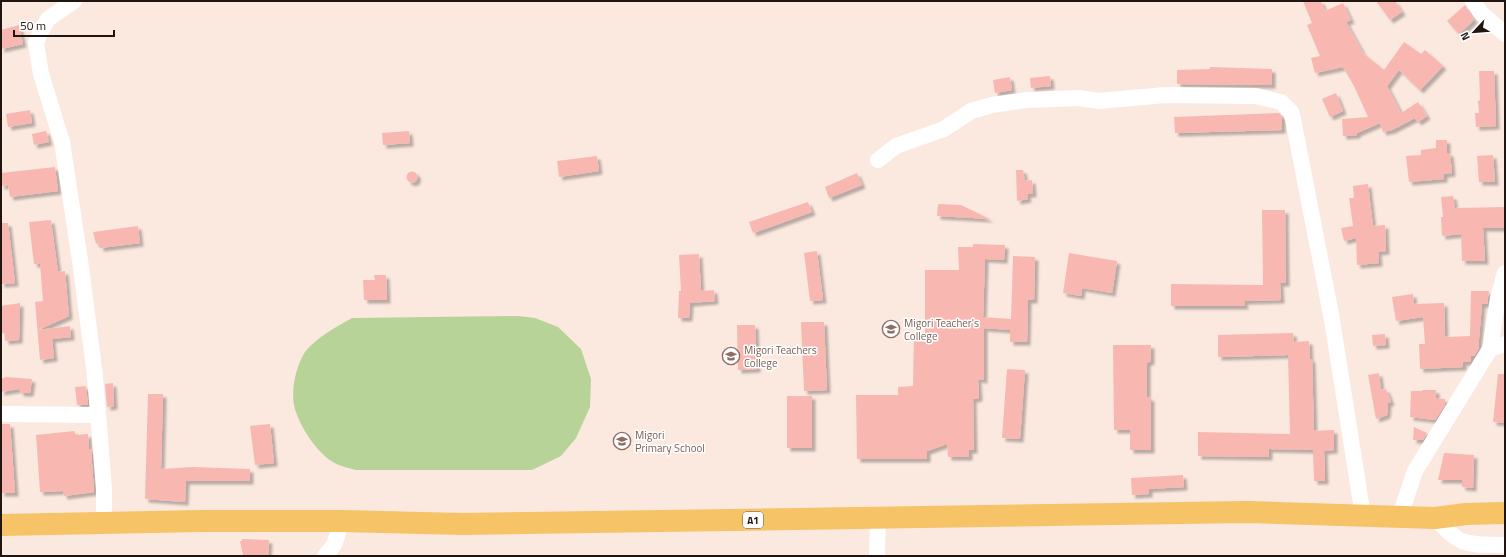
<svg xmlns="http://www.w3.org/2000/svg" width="1506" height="557" font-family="'Titillium Web',sans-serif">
	<defs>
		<filter id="shadow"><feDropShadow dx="3.5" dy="3.5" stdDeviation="1" flood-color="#0004"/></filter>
	</defs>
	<rect width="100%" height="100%" fill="#fbe8df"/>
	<!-- green -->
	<path fill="#b7d397" d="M519,316L535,318L558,327L581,349L591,379L590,407L576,438L561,456L532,470H356C349,468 339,466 333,462C316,452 298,424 294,405C291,389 296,366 305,352C317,337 336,327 352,318Z"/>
	<!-- building -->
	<path fill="#f8b8b1" filter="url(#shadow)" d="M1303,1H1321L1325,11L1343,3L1351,20L1346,22L1363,53L1384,70L1404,42L1421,54L1425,50L1443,66L1420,90L1399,70L1387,86L1401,113L1418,102L1427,116L1418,122L1415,118L1392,130L1383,132L1380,123L1357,133V135L1343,136L1342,119L1368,117L1354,86L1343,67L1315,73L1311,58L1320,56L1307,25L1312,23Z
		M1376,1H1395L1402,12L1390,20Z
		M1465,5L1474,20L1459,34L1447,21Z
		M19,25L23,44L1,49V30Z
		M1210,67L1272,69V85L1177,84V70L1210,69Z
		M1479,71H1494L1496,126L1476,127L1475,113H1479L1478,101L1480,100Z
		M1050,76L1051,86L1031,88L1030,78Z
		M1010,77L1012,90L995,93L993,80Z
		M1336,93L1343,111L1330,117L1322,99Z
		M30,110L32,123L8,127L6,114Z
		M1279,113L1282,116V130L1175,133L1174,117Z
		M46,131L49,142L34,145L32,134Z
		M409,131L410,143L383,145L382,133Z
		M1436,140H1447V153H1450L1452,173L1444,174V179L1409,182L1406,156L1421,155V150L1436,148Z
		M1493,155L1495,182H1479L1477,156Z
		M597,156L599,171L559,177L557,161Z
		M55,167L58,191L10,197L8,185L1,186V173Z
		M1016,170H1023L1025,181L1032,180L1033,194H1027L1028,199L1017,201Z
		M406.5 177a5.5 5.5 0 1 1 11 0a5.5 5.5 0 1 1-11 0Z
		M857,173L862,185L829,198L825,187Z
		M1368,184L1373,226L1385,225L1386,251L1378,252L1379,263L1357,265L1356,238L1344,241L1341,228L1353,226L1349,198H1354L1353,186Z
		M1453,196L1455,208L1505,207V228H1483L1485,261H1462L1461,234L1442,236L1441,217H1443L1441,197Z
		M808,202L812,212L753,233L749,222Z
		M938,204L961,205L990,219L937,216Z
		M1262,210H1285L1286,283H1280L1281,300L1244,301L1245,306H1171V284L1263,285Z
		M51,220L58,272L65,271L69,316L38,330L70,326L71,337L52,339L54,358L40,360L35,302L43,301L40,264H34L29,222Z
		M1,223H8L15,283L1,284Z
		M138,226L140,243L100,248V243L96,244L93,232Z
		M973,244L1005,245L1004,260L985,259L983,317L1011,319L1013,256L1035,257L1034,300H1028L1027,342H1010V330L984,328V380L978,379L979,398L973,399L974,450H969V457H948L947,444L927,451V459H857L856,395H898V387L913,386L914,334L925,335V270H959L958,247H973Z
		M817,251L823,300L810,301L804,253Z
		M1069,253L1117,261L1112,293L1082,288L1081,296L1063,293Z
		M699,254L701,291L714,290L715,301L690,303L689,318H678L679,291H681L679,255Z
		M374,275H386L387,300H364L363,280H375Z
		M1471,291H1489L1487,304H1482L1478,350L1474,356H1471V362H1463V367L1420,369L1419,344H1425L1423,317L1396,321L1392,297L1413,294L1414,304L1444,303L1445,336L1447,337L1470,336Z
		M20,303L19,340L5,341V333H2L1,325V306Z
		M801,322H824L827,390L804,391Z
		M737,325H755L757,369L738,370Z
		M1293,333L1294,342L1309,341L1310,359H1312L1314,431L1334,430V450L1324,451L1325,481H1314L1313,450L1269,449V457L1198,456V432L1290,434L1288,355L1218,357V335Z
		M1385,334L1386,345L1373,346L1372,335Z
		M1113,345H1151V361L1147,363V397L1151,398V450H1130V430H1114Z
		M1007,369L1025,370L1020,439L1002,438Z
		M1379,373L1381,390L1386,389L1391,402L1388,403L1387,415L1376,419L1368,375Z
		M1498,374H1505V423L1493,422Z
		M6,377L32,379L30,393H21L19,389L1,392V379Z
		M113,383L114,406L107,407L105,384Z
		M86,386L88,405H77L75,387Z
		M1422,390H1436V398L1445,399V405L1435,420L1410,417L1411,391H1422Z
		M148,394H163L161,469L193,467L250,469V481H186L185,502L145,499Z
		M787,396H812V448H787Z
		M1,424H10L15,493H1Z
		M270,424L274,463L255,465L250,426Z
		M1414,427L1427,433L1423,440H1413Z
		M74,431L76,435L88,434L89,449H91L94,492L64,496L63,491L40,492L36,435Z
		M1444,453L1474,455L1473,488L1462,487V480H1438Z
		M1183,475L1184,487L1149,489V494L1132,495L1131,478Z
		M242,539L269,540L268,556H243L240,541H242Z"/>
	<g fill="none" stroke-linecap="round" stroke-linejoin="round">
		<!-- minor -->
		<path stroke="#fff" stroke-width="16" d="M74,1L48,19L40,33L36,43L41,74L62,142L81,267L95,376L104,489V524
			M1473,1L1481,13L1505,34
			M878,160L896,146L944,129L971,111L992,105L1027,100L1079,98L1099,101L1165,95L1256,96L1281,102L1291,112L1293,119L1332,320L1363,516
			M1490,349L1505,344
			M1,414L98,415
			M1400,516L1415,471L1490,349L1498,298L1505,273
			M1435,518C1462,548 1466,544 1505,545
			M325,556L334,545L342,521
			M877,556L878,518"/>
		<!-- trunk -->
		<path stroke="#f6c366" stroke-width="22" d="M1,525L201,521H342L462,524L1247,512L1435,518L1466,514L1505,513"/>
	</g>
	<!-- icons -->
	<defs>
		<symbol id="university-ring" viewBox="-11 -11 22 22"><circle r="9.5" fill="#fff" stroke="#8d6e63" stroke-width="1.5"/><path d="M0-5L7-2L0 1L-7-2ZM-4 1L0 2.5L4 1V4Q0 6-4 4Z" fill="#8d6e63"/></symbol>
		<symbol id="school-ring" viewBox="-11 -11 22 22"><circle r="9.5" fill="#fff" stroke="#8d6e63" stroke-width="1.5"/><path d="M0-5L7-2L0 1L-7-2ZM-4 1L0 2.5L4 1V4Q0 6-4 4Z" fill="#8d6e63"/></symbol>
	</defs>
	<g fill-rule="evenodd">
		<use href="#university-ring" x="881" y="319" width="20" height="20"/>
		<use href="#university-ring" x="721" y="346" width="20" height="20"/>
		<use href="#school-ring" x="612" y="431" width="20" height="20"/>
	</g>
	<g text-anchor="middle" stroke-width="3" stroke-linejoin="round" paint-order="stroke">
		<!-- shield labels -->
		<rect fill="#fff" stroke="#635b58" stroke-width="1" x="743" y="512" width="20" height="16" rx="3"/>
		<g font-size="10" font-weight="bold" fill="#201510">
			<text x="753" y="524">A1</text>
		</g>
		<!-- education labels -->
		<g font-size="11" fill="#785e54" stroke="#fff" text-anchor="start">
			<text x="904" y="327">Migori Teacher's<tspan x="904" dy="13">College</tspan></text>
			<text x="744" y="354">Migori Teachers<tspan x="744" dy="13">College</tspan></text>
			<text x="635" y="439">Migori<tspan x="635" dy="13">Primary School</tspan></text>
		</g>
	</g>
	<!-- border -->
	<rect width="1506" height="557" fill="none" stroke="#201510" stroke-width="4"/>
	<!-- north arrow -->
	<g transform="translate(1474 32) rotate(244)" stroke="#ffffff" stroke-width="3" paint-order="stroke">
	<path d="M0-3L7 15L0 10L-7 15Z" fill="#201510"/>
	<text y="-6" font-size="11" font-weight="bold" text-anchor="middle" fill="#201510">N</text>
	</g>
	<!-- scale -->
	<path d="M14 30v6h100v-6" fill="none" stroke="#201510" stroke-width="2"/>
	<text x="20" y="30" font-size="12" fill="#201510" stroke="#ffffff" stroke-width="3" paint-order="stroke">50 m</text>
</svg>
